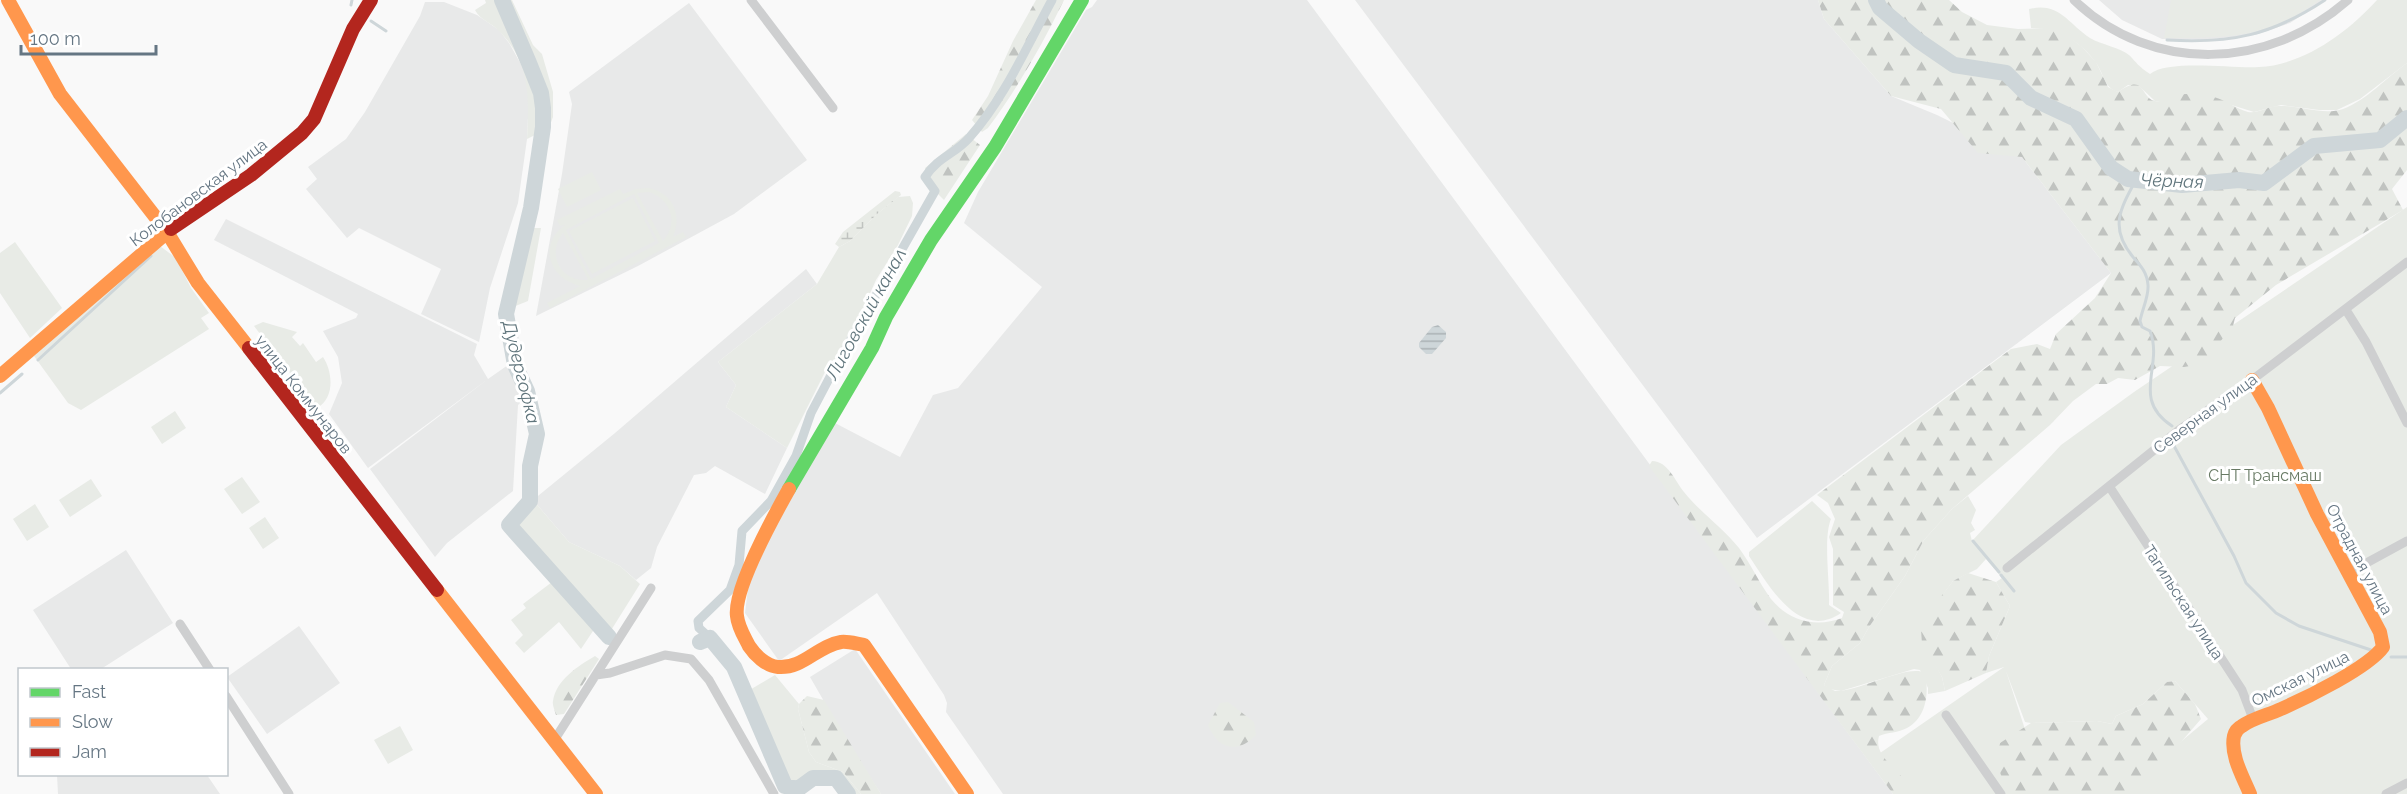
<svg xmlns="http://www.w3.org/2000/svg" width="2407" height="794" font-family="Raleway,sans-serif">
	<defs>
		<pattern id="forest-firs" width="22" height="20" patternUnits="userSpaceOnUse" patternTransform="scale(1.5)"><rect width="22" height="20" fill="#e8ebe6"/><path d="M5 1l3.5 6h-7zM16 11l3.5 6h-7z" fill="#c0c3c0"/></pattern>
		<pattern id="wetland-marsh" width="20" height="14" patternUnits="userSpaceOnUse" patternTransform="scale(1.5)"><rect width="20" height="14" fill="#e8ebe6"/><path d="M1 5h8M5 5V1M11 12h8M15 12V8" fill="none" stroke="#c0c3c0"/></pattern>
		<pattern id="water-rules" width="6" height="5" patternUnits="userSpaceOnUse" patternTransform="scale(1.5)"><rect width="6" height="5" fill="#ced6d9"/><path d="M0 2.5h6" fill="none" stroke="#abb2b5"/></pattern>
	</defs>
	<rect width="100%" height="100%" fill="#f9f9f9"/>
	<!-- built -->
	<path fill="#e8e9e9" d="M1097,0H1307L1893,794H1003L946,712L947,703L944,695L877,593L779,661L745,613L749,580L798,483L835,423L900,457L933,395L958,388L1042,287L964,223L978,192L1086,10L1092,7Z
		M1355,0H1818L1824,19L1891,96L1937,115L2022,157L2111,273L1757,538Z
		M2099,0H2325L2290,23L2255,35L2209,39H2162L2122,20Z
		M425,2H444L477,15L499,30L509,43L526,73L529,96L527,139L518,203L490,288L479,342L421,314L441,269L359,228L347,238L306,189L317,179L308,167L346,139L365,112L420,16Z
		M689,3L807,160L734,214L638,266L536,316L562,174L572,104L569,92Z
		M226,219L477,344L474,355L488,379L508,365L523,400L518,405L513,491L447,543L435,557L370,469L488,379L368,468L329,414L342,383L338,357L323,331L356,318L358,314L214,240Z
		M806,269L817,284L718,362L736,385L726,407L787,448L765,494L715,466L706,473L694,475L657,547L651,568L636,580L620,566L569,542L533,500L615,433Z
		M126,550L173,623L101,669H71L33,610Z
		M299,626L340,683L267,734L227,677Z
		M855,649L955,794H881L848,743L810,677Z
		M57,775H207L220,794H58Z"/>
	<!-- green -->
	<path fill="#e8ebe6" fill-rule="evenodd" d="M485,0H512L533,45L542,54L553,92V117L549,128L527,139C529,98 531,63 499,31C492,23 480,20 475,10L486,3Z
		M2171,0H2320C2309,7 2299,14 2288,20C2250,39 2206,38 2164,38Z
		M2377,0H2407V63L2360,99L2337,110H2319L2281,105L2254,112L2225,103L2155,101L2139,86L2128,85L2118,92C2104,88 2104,74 2096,63C2082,42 2056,27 2031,28L2029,9C2060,2 2067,23 2090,38C2102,45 2119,47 2129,55C2138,64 2138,66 2150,74C2168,59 2235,69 2259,67C2304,65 2348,32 2377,0Z
		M592,172L601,190L567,207L558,189Z
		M649,188C674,194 682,215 673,237L683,232L686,237L550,308L547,303L580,286C549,278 537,245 566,224L560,226L557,220L620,189L623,194L636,189ZM649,192C671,199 679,223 663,241L637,193ZM634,194L659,243L591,279L566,230ZM563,233L588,279L587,280C561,282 546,254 563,233Z
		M910,196L913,203L912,216L898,245L876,280L857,322L836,358L826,370L787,448L726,407L736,385L718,362L817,284L839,247L850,241L877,214L898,197Z
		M633,198L655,241L592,274L569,231Z
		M2407,207V794H2118L2208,719L2175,681L2167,682L2143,704L2116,716L2112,724L2097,721L2031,723L2025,722L2006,671L2046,794H1896L1870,760L2004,667L1986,673L1989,656L2010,606L1996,582L2002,578L1986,559L1977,569L1953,581L1944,593L1935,664L1942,677L1945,691L1928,694V688L1920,670L1914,669L1841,691L1829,689L1824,685L1832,666L1860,643L1869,627L1905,576L1924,540L1952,509L1968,496L1976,510L1971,523L1975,530L1970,533L1972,541L2061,445L2134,392Z
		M528,228H541L528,301L508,309Z
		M15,242L62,308L30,338L0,293V253Z
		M160,246L176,258L191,288L209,313L201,318L209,329L81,410L68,403L34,356Z
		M263,322L297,332L292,337L300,346L303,343L316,362L323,357C333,372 335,398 317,408L254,326Z
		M175,411L186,428L162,444L151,427Z
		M242,477L260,502L242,514L224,489Z
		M91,479L102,496L70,517L59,500Z
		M533,500L569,542L620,566L640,584L610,632L513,524Z
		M1812,501L1831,519C1823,538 1830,582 1829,605L1841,613C1799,642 1768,584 1749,556V552Z
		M35,504L49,527L27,541L13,519Z
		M265,517L279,538L263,549L249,528Z
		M556,579L597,625L581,649L559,622L524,653L515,643L523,635L511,620L526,608L523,604Z
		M775,675L799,704L798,709L809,752L816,762L843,772L861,794H854C831,763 827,773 794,782C775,776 773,750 768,734C762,720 755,706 748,691Z
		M400,726L413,750L388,764L374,740Z"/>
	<!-- forest -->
	<path fill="url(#forest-firs)" d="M1036,0H1064C1042,45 1018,88 988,128L982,132L972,120L988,96L1013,41Z
		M1818,0H1949L1962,12L1987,25L2018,29L2049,28L2068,36L2082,47L2096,62L2108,87L2118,92C2146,72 2140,98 2155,101C2163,103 2176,94 2186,94C2195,95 2206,95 2214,97C2226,100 2236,109 2248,112C2258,114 2268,106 2279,106C2300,105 2323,116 2343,109C2367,100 2387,77 2407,63V170L2392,189L2403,210L2276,285L2235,318L2233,326L2210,354L2196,365L2184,367L2160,366L2135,380L2118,378L2107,384H2096L2073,401L2050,425L1952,509L1924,540L1905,576L1869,627L1860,643L1832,666L1824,685L1835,691C1858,692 1909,663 1925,673C1929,692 1927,717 1907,728C1898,733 1888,732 1879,736C1874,754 1892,765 1902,777C1906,782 1909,788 1913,794H1893L1649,466L1652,461C1668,461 1675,481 1684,492C1700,512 1723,528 1739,548C1751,564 1759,583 1771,599C1789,621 1816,628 1842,618L1844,612L1833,605V549L1829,537L1835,519L1828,503L1817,495L2011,349L2037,344L2050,349L2056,334L2095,298L2111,273L2022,157L1978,153L1941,109L1891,96L1824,19Z
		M966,134L980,145L944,200L926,182L925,168Z
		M1968,573L1996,582L2010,606L1989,656L1986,673L1945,691L1942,677L1922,644L1921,629L1929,612L1953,581Z
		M595,656L599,659L564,714L556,715C555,711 552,705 553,701C556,680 578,666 595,656Z
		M2175,681L2195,704L2201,719L2181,742L2123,794H2014C1999,779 1995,763 2000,743L2031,723L2097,721L2112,724L2116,716L2143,704L2167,682Z
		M807,696L824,700L881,794H861L843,772L816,762L809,752L798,709L799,704Z
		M1228,702L1254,722L1256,735C1238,754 1218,750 1208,725L1220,703Z"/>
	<!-- wetland -->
	<path fill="url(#wetland-marsh)" d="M895,191L900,192L901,195L877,214L850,241L839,247L835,244L843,232Z"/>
	<!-- water -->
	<path fill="url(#water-rules)" d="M1438,325L1446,332V338L1432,354H1426L1419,347V343L1432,327Z"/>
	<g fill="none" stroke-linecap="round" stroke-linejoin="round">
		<!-- stream -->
		<path stroke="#ced6d9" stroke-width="3" d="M351,5L352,0
			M371,21L386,31
			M2167,40C2231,44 2272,35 2325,0
			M2136,180C2120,209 2109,228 2133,257C2140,265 2147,272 2148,285C2149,296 2142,310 2140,321L2142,327L2150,331C2164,367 2130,398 2172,426
			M38,360L151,256
			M0,393L22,374
			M2173,444L2234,556L2246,583L2276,613L2299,626L2371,650
			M1973,541L1999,572
			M2001,575L2014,591
			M2391,657H2407"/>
		<!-- canal -->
		<path stroke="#ced6d9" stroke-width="9" d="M710,638L699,628L698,621L730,590L739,565L742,531L771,501L796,456L811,413L832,373L935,191L925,177C938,157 955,154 969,138C1004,99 1027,46 1052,0"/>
		<!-- river -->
		<path stroke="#ced6d9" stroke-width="16" d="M502,0L529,63L541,93L543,108V127L531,208L506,314L515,365L527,391L537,434L530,466V501L509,525L609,637
			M1876,0L1880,8L1919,41L1954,65L2006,73L2031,98L2076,119L2111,168L2128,179L2182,185L2239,180L2264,183L2314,146L2380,140L2407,118
			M700,642L710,638L734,667L785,786L798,789L813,778H836L848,794"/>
		<!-- street -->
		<path stroke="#cecfd0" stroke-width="9" d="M751,0L833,108
			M2074,0C2152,75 2269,70 2348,0
			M2346,310L2366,342L2407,423
			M2109,486L2242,690L2253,719
			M2007,568L2179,430L2252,380L2407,262
			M2348,573L2407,541
			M180,624L210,670
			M596,675L610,673L665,655L691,659L709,680L774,794
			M226,696L289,794
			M1946,715L2001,794
			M555,739L651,588
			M2386,794L2407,783"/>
		<!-- fast -->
		<path stroke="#63d668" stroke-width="14" d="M789,489L872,348L886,317L931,240L995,147L1082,0"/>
		<!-- slow -->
		<path stroke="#ff974d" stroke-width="14" d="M8,0L60,94L167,232L198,283L249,348
			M0,376L171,229
			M789,489C775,514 733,590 737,616C738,627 744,636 749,646C755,655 766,666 778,667C803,669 817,646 841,642C848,641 857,644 864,645L967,794
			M437,590L596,794
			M2250,794C2243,777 2230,755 2234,736C2235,732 2238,728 2242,726C2253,718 2268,715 2281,709C2306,698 2368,668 2383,647L2380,632L2317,514L2268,408L2252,380"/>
		<!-- jam -->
		<path stroke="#b3261e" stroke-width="14" d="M171,229L251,175L302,133L314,119L353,29L371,0
			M249,348L437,590"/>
	</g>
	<g text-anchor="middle" stroke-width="6" stroke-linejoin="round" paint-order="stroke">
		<!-- street labels -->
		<g font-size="16" fill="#657683" stroke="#fff">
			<text transform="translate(198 192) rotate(-37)" y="6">Колобановская улица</text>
			<text transform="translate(304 394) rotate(52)" y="6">улица Коммунаров</text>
			<text transform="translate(2205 413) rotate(-36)" y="6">Северная улица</text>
			<text transform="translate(2360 559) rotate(62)" y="6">Отрадная улица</text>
			<text transform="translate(2184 602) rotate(57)" y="6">Тагильская улица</text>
			<text transform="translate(2300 678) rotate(-26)" y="6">Омская улица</text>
		</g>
		<!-- park labels -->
		<g font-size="16" fill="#687a64" stroke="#fff">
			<text x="2265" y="481">СНТ Трансмаш</text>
		</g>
		<!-- water labels -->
		<g font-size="18" font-style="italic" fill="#60757c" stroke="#fff">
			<text transform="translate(2172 181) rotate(2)" y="6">Чёрная</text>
			<text transform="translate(866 314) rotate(-61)" y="6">Лиговский канал</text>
			<text transform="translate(521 372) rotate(76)" y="6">Дудергофка</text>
		</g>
	</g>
	<!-- legend -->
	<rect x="18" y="668" width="210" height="108" fill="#ffffff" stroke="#c1c8cd" stroke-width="1.5"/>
	<rect x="30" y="688" width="30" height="9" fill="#63d668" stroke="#c1c8cd" stroke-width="1.5"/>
	<text x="72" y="698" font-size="18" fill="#657683">Fast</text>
	<rect x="30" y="718" width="30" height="9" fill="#ff974d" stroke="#c1c8cd" stroke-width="1.5"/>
	<text x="72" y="728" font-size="18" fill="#657683">Slow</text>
	<rect x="30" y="748" width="30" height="9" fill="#b3261e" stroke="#c1c8cd" stroke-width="1.5"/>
	<text x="72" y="758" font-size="18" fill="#657683">Jam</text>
	<!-- scale -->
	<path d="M21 45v9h135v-9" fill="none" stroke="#657683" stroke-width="3"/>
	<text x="30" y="45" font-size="18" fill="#657683" stroke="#ffffff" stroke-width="4.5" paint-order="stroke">100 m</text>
</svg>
